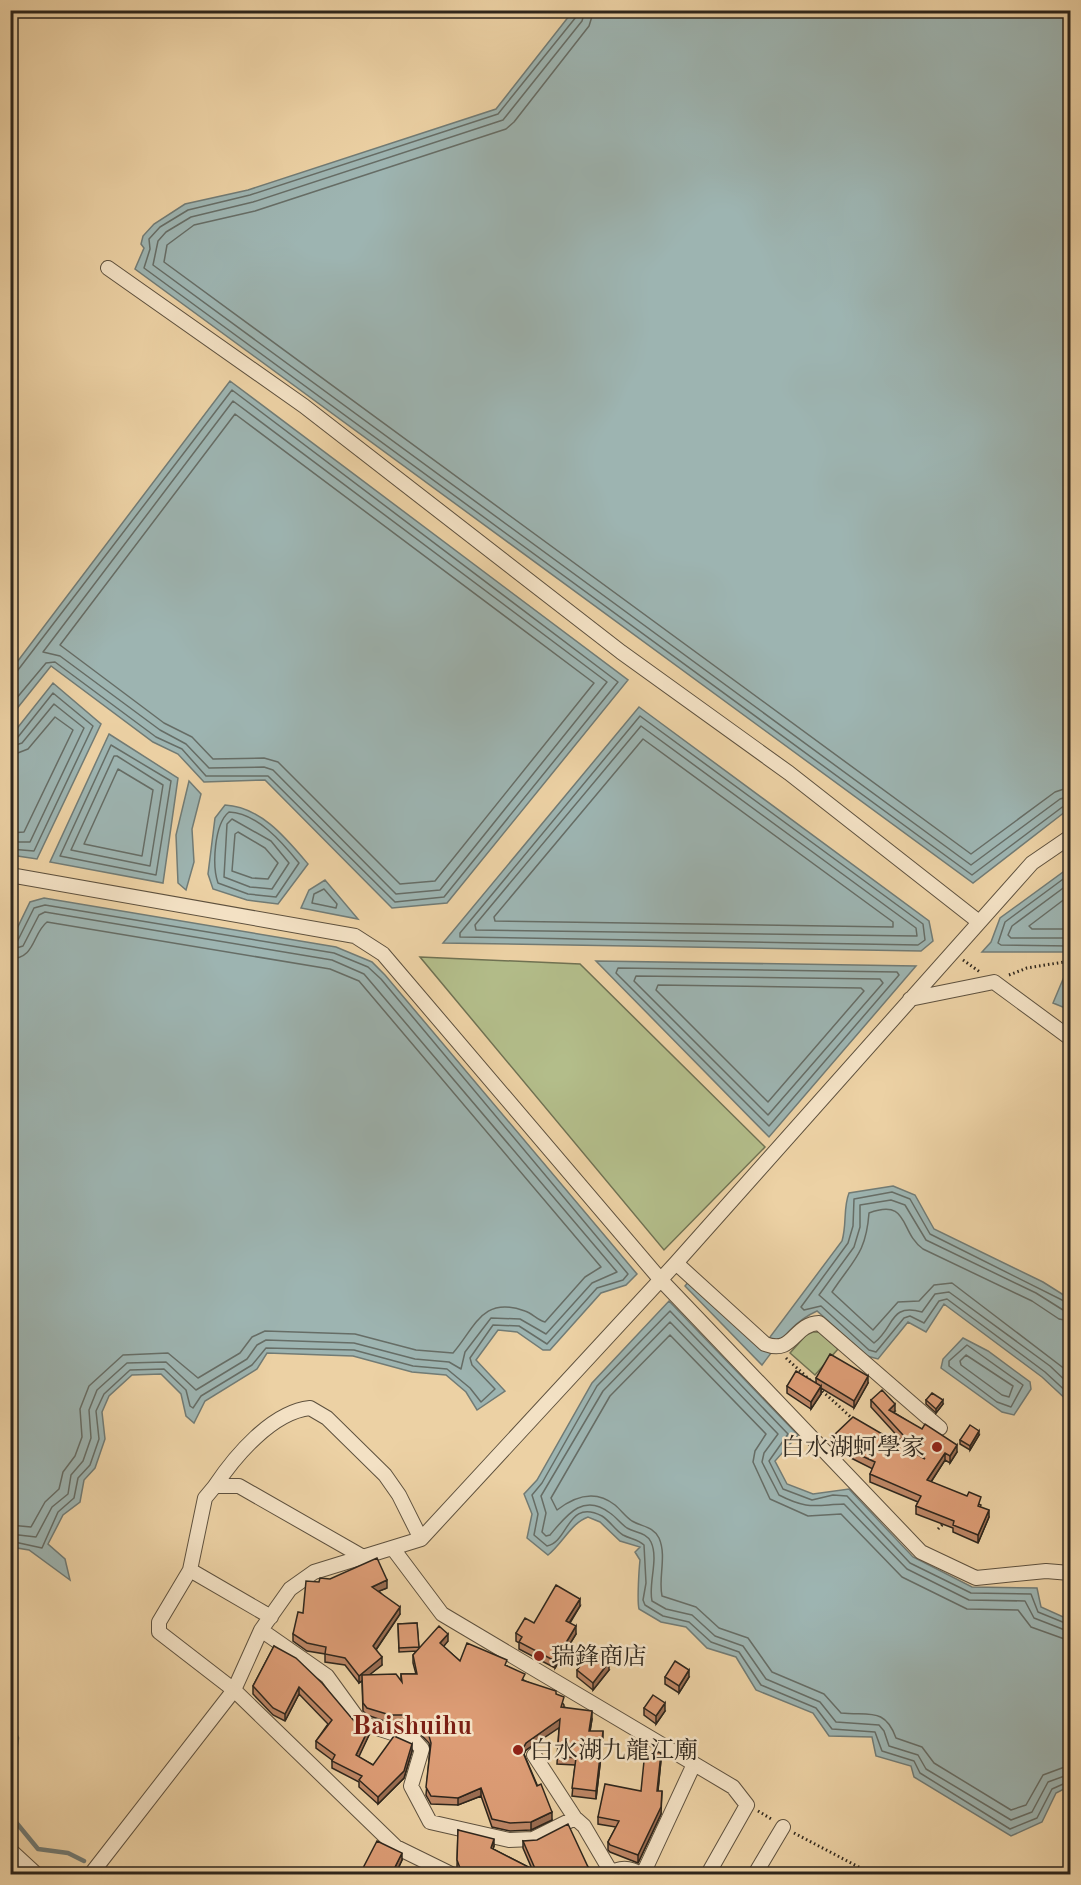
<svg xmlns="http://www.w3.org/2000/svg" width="1081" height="1885" font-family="'Old Standard TT','Noto Serif TC',serif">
	<rect width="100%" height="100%" fill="#ecd1a4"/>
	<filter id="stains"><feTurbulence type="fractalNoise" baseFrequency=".00333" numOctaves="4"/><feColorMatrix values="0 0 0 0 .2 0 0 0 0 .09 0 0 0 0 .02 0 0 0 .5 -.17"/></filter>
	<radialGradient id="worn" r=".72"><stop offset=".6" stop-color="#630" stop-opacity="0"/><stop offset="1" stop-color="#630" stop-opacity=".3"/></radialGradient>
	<!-- green -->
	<path fill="#b3bd8a" stroke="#707253" stroke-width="1.5" d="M420,957L580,964L765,1147L664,1250Z
		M813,1332H819L838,1349L815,1375L790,1353L806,1335Z"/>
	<!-- water -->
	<path fill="#9db4b1" stroke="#717b75" stroke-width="1.5" d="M573,11H1070V808L973,883L135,269L144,248L141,244L143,236L154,224L185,204L248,190L496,109Z
		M230,381L628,680L447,903L392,908L265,780L204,782L178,754L153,742L51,666L11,716V670Z
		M53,683L101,724L37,859L11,855V736Z
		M639,707L929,921L933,941L921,951L443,943Z
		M109,734L178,778L163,883L50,862Z
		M189,781L201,794L192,829L194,862L186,890L178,883L176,835Z
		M225,805C261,807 286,838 308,864L278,904L247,900L213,889L208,874L215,818Z
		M1070,867V952H982L991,942L1000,918Z
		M325,880L358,919L301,908L309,890Z
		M44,898L336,947L372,962L385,975L637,1274L626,1285L601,1293L550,1350H543L517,1332L498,1330L476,1360L505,1391L477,1410L466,1392L446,1375L412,1372L353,1356L267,1353L257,1369L205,1401L194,1423L186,1416L181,1394L161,1374L132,1375L109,1396L102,1412L105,1439L95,1468L84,1480L80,1502L63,1515L48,1544L65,1559L70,1580L29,1550L11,1547L10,943L30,902Z
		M596,961L916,966L769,1137Z
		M1069,965H1070V1010L1053,1003Z
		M893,1186L915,1195L934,1229L1043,1282L1070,1299V1403L1042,1377L944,1304L926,1332L908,1322L878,1359L867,1356L817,1311C792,1322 778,1344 762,1365L685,1286L689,1281L761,1349L842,1241C847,1224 843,1208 849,1193Z
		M669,1301L798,1435L775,1461L787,1484L813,1494L849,1489L913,1557L972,1587L1037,1588L1041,1607L1070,1620V1786L1056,1793L1042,1822L1011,1836L914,1777L911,1766L876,1756L872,1737L829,1736L813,1713L756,1690L736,1657L707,1648L686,1627L661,1622L639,1609C637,1601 639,1569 640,1560L635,1552L640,1547L620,1541L600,1522L588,1517C571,1523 563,1543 548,1555L527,1538L532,1514L524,1494L537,1480L592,1383Z
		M963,1338L988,1351L1030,1382L1031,1389L1014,1415L1002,1412L941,1368L943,1359Z"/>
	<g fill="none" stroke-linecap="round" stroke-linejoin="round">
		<!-- shore -->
		<path stroke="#666d66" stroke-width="1.5" d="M577,10L576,17L498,114L250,195L188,210L160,227L149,239L150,249L144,268L972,875L1065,805L1070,804
			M585,10L582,21L503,120L253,202L191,217L166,232L158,241L153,265L971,865L1060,799L1070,796
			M594,10L589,26L514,122L506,129L255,211L194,225L167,245L164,262L971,854L1055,792L1070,787
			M233,401L607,682L440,890L396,894L273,770L264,767L209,768L186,744L160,730L60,656L43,652Z
			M235,414L594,683L435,881L400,884L278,762L264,758L213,759L192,737L164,723L60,645Z
			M10,673L18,670L232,390L618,682L444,897L395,902L268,776H206L182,749L156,737L55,662L46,663L10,706
			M640,716L923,924L925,940L918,945L460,937V933Z
			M641,726L916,928L917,936L476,930L475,925Z
			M10,739L18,737L53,693L93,726L34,851L10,849
			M643,739L893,922V927L495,921L494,917Z
			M111,745L171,781L156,875L60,856Z
			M10,747L22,743L54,704L84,728L30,842H10
			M10,756L28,749L55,717L73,730L24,832L10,833
			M114,756H117L163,785L150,866L71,850Z
			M118,769L153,790L142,856L84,844Z
			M229,812C257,813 282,842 299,863L276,897L248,894L218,883C212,866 214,824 229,812Z
			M232,819L271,841L289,863L272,889L250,887L224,877L227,824Z
			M238,832L265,848L278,863L268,879L252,878L232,871L235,834Z
			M1070,874L1005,922L998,943L1001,945L1070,946
			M1070,883L1012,926L1008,935L1011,938H1070
			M324,889L337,904L336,908L312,903L314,894Z
			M1070,895L1029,926L1032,929H1070
			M10,943L18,940L34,908L45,905L334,953L368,967L381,979L628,1274L623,1280L597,1288L547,1344L519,1326L493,1325L470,1358L472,1365L495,1389L481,1402L470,1388L447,1369L413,1366L354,1350L266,1348L252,1365L201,1396L193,1408L190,1406L186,1390L164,1369L130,1370L104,1394L96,1411L99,1439L90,1465L78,1478L74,1498L58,1512L42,1548L10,1541
			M10,950L23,946L39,915L45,912L332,960L364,974L617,1272L592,1283L546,1334L520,1319L491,1318L465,1352L461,1369L449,1362L415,1359L354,1343L266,1340L257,1345L247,1359L196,1390L166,1362L127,1363L97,1390L89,1410L91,1438L83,1461L71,1475L68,1494L52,1507L36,1537L10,1534
			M10,959C36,958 32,934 47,922L330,969L359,981L601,1267L585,1277L545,1322C537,1320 532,1313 525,1311C482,1295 475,1328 453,1353L416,1350L355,1334L265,1331L252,1337L240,1353L198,1378L168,1353L123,1355L89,1386L80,1409L82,1437L75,1456L63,1472L59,1489L45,1502L31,1527L10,1525
			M618,968L897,972L899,975L769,1126L616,973Z
			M636,976L880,979L883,983L768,1115L634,981Z
			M658,985L861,988L864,991L768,1102L656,990Z
			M1070,1304L930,1234L910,1199L892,1192L854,1199L853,1226L848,1243L801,1307L804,1310L821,1306L869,1350L876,1352L904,1318L910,1316L924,1323L939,1301L947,1299L1045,1372L1070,1395
			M1070,1312L1063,1310L1036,1293L926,1240L905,1205L891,1200L860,1205V1227L854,1247L819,1295L874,1343C895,1327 889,1303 922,1312L935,1294L949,1292L1050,1366L1070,1385
			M1070,1321L1059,1319L1032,1301L923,1249C899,1232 910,1198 869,1213C866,1254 853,1260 832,1292L873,1330L898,1302L919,1301L934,1285L952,1283L1070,1373
			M967,1345L1023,1385L1011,1407L997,1402L949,1366V1361Z
			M966,1355L1013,1386L1009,1397L1002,1395L961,1365L960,1361Z
			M1070,1625L1038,1612L1031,1594L971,1593L910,1563L847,1496L833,1495L812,1500L783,1489L769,1461L788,1434L670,1311L597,1386L542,1483L532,1495L538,1514L534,1535L547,1546C569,1542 567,1498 602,1516C610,1521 615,1530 623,1535C630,1539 638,1539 644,1545L646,1583L643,1600L645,1605L663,1616L689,1622L711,1642L739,1652L761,1685L816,1708L832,1729L875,1732L882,1751L914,1761L920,1773L1010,1829L1037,1818L1052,1789L1070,1781
			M1070,1632L1034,1618L1025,1601L969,1600L907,1569L844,1504C815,1505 808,1510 779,1495L762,1462L764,1453L778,1434L670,1322L603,1391L541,1496L546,1513L542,1532L546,1536L550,1535C566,1516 583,1492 610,1513C616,1517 621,1524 627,1528C635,1533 646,1532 651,1542C659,1559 648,1584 652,1601L666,1609L692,1615L715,1636L743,1646L766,1679L820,1702L836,1722L879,1725L884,1731L889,1746L918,1755L926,1769L1011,1820L1032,1812L1048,1782L1070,1774
			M1070,1641L1031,1627L1018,1610L967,1609L902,1577L841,1514L808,1516L770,1499L753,1462L755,1451L766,1434L670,1335L610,1396L551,1498L557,1510C575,1496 595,1489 615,1505C621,1510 626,1517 632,1521C642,1527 653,1526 659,1538C667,1556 658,1578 662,1596L696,1607L719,1628L748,1638L772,1672L824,1694L841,1713C869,1716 885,1707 896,1738L922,1747L934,1763L1011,1810L1026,1805L1043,1775L1070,1765"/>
		<!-- stream -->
		<path stroke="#717b75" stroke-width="4.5" d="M10,1724L17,1738L10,1792
			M10,1815L38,1849L68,1853L84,1861
			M108,1874H109"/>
		<defs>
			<path id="minor" d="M108,268L304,406L621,652L789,773L979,922
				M10,875L355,936L383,954L660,1279L921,1552L976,1578L1046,1571L1070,1573
				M910,999L994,982L1070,1038
				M676,1263L765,1344C794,1355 793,1324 819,1323L940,1428
				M215,1486C235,1456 272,1412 310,1408L327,1418L385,1475L399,1495L421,1539
				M394,1550L442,1614L733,1787L747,1805L708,1874
				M190,1570L159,1622V1632L234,1690L396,1847L451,1874
				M271,1617L190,1570L205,1498L215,1486H239L365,1558
				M261,1630L327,1676L361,1723L414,1740L422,1749L411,1786L430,1822L509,1840L533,1839L575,1818L584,1826L611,1872
				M534,1755L575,1818
				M10,1850L36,1874
				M91,1874L234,1690L261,1630L290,1589L314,1572L421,1539L676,1263L1032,863L1070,837
				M609,1874C619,1867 630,1867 640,1874
				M643,1874L694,1764
				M755,1874L783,1827"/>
		</defs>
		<!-- minor casing -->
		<use href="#minor" stroke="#5e513e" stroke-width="16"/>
		<!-- path -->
		<path stroke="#2e261c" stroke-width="3" stroke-dasharray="1.5 3" stroke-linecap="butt" d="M963,960L980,972
			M1009,975L1027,968L1070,961
			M786,1358L810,1380
			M819,1388L854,1420
			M938,1529L945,1522
			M758,1811L773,1820
			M794,1833L872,1874"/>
		<!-- minor -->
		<use href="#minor" stroke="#f3e1c4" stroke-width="14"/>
	</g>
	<!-- wall -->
	<path fill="#bd8665" stroke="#2e261c" stroke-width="1.5" d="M816,1378L868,1383L854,1408L821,1388V1394L811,1409L787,1393V1386L816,1384Z
		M871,1400L895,1411L893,1412L957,1452L950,1463L945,1460L931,1482L981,1505L980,1507L989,1517L978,1543L953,1532V1528L916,1514V1506L918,1502L870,1482V1474L873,1469L849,1457L831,1445V1438L911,1451L871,1407Z
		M926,1400L943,1404L936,1413L926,1404Z
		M979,1435L970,1450L960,1444V1440Z
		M387,1588L379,1591L400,1614L376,1650L382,1665L369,1675L401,1682V1674H416L413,1663V1655L417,1651L399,1652L398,1624L417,1623L419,1650L448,1641L443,1646L460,1661L507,1666L525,1681L556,1694L564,1705V1707L592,1719L590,1731L603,1739L596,1799L572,1796L575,1765L557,1764L559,1727L526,1750L524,1754L552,1820L531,1830L510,1831L492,1827L481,1796L458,1805L431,1804L426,1795L430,1748L429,1743L420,1734L406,1728V1722L390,1723L367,1715L363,1711L362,1681L359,1683L345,1665L325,1662V1654L307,1651L293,1641V1634L303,1613Z
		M580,1606L570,1623L576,1634L555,1668L519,1649V1643L516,1641V1633L534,1623Z
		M274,1646L369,1735L358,1757L373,1765L412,1751L404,1778L378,1804L359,1787V1782L332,1768V1760L316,1748V1741L328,1724L299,1694L285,1721L273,1715L253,1694V1686Z
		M577,1670H609L593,1690L577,1677Z
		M665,1677H689L679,1693L665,1684Z
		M644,1708L665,1711L656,1724L644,1715Z
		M661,1760L658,1791L661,1814L638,1863L610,1852L608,1850V1842L616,1827L598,1824V1817L641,1791Z
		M458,1830L494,1846L493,1849L532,1869L523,1848V1841L588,1874L459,1875L457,1867Z
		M402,1860L395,1875H362V1870Z"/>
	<!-- shaded-wall -->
	<path fill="#9a6d52" stroke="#2e261c" stroke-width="1.5" d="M868,1376V1383L854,1408V1401Z
		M821,1386V1394L811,1409V1402Z
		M943,1400V1404L936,1413V1409Z
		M895,1404V1411L889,1417V1410Z
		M979,1431V1435L970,1450V1446Z
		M957,1445V1452L950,1463V1456Z
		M945,1453V1460L927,1488V1480Z
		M989,1510V1517L978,1543V1535Z
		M387,1580V1588L372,1594V1587Z
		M580,1599V1606L566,1628V1621Z
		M400,1607V1614L373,1654V1646Z
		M576,1626V1634L555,1668V1661Z
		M448,1634V1641L440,1651V1643Z
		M382,1657V1665L359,1683V1676Z
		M609,1662V1670L593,1690V1683Z
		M689,1670V1677L679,1693V1686Z
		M299,1687V1694L285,1721V1714Z
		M665,1703V1711L656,1724V1716Z
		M592,1711V1719L589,1738V1731Z
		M560,1719V1727L526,1750L522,1757V1750L526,1743Z
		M369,1728V1735L356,1763V1755Z
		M603,1731V1739L596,1799V1791Z
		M412,1744V1751L404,1778L378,1804V1797Z
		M661,1753V1760L657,1799V1791Z
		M481,1788V1796L458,1805V1798Z
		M662,1791L661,1814L638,1863V1855Z
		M552,1812V1820L531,1830V1822Z
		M494,1839V1846L491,1855V1848Z
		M402,1853V1860L395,1875H391Z
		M588,1867V1875H573Z"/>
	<!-- building -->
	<path fill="#dc9c75" stroke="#2e261c" stroke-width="1.5" d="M830,1354L868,1376L854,1401L816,1378Z
		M796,1371L821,1386L811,1402L787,1386Z
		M882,1390L895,1404L889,1410L922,1429L925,1424L957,1445L950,1456L945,1453L927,1480L967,1496L969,1492L981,1497L978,1506L989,1510L978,1535L953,1525L954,1521L916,1506L921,1496L870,1474L875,1462L849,1450L831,1438L853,1417L925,1459L871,1400Z
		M932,1393L943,1400L936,1409L926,1400Z
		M970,1425L979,1431L970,1446L960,1440Z
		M377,1558L387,1580L372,1587L400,1607L373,1646L382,1657L359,1676L345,1658L325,1654L326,1647L307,1643L293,1634L298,1612L303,1613L306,1581L319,1582L320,1578L330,1579Z
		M556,1585L580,1599L566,1621L576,1626L555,1661L519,1642L522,1637L516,1633L525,1618L534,1623Z
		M417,1623L419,1647L399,1648L398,1624Z
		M439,1626L448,1634L440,1643L460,1661L467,1643L507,1660L505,1665L525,1674L522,1680L556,1691V1694L564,1697L561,1707L592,1711L589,1731H603L596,1791L572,1788L576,1758L557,1756L560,1719L526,1743L522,1750L537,1786L541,1784L552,1812L531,1822L510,1823L492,1819L481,1788L458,1798L431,1796L426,1787L431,1743L429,1736L420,1726L406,1720L410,1715H390L367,1708L363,1703L362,1675L396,1674L402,1682L401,1674H417L413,1655Z
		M274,1646L296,1658L322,1683L354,1721L369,1728L356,1755L373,1765L394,1736L412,1744L404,1771L378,1797L359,1780L362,1776L332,1761L335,1755L316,1741L332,1720L299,1687L285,1714L273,1708L253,1686Z
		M592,1650L609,1662L593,1683L577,1670Z
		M675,1661L689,1670L679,1686L665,1677Z
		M653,1695L665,1703L656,1716L644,1708Z
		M645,1751L661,1753L657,1791H662L661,1807L638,1855L610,1845L608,1842L619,1821L598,1817L605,1784L641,1791Z
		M568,1824L588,1867L573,1875H538L537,1871L535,1875H476L460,1868L457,1860L458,1830L494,1839L491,1848L536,1871L523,1841L537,1840Z
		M377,1841L402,1853L391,1875H371L362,1870Z"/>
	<!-- markers -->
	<g fill="#8f2418" stroke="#f3e1c4" stroke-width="2">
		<circle cx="937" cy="1447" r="6"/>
		<circle cx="539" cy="1656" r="6"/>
		<circle cx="518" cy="1750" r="6"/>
	</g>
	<g text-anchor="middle" stroke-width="5" stroke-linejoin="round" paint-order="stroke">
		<!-- poi labels -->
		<g font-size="24" fill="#2e261c" stroke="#f3e1c4" text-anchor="start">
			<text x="925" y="1455" text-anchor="end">白水湖蚵學家</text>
			<text x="551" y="1664">瑞鋒商店</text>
			<text x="530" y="1758">白水湖九龍江廟</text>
		</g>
		<!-- quarter labels -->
		<g font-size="27" font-weight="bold" fill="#7a1f14" stroke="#f3e1c4">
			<text x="412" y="1734">Baishuihu</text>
		</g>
	</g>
	<!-- margin -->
	<rect width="1081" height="1885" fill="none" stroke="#ecd1a4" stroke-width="36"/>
	<rect x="12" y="12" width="1057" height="1861" fill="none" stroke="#2e261c" stroke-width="3"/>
	<rect x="18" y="18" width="1045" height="1849" fill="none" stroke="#2e261c" stroke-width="1.5"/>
	<rect width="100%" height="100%" filter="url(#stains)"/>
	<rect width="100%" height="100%" fill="url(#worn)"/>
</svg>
